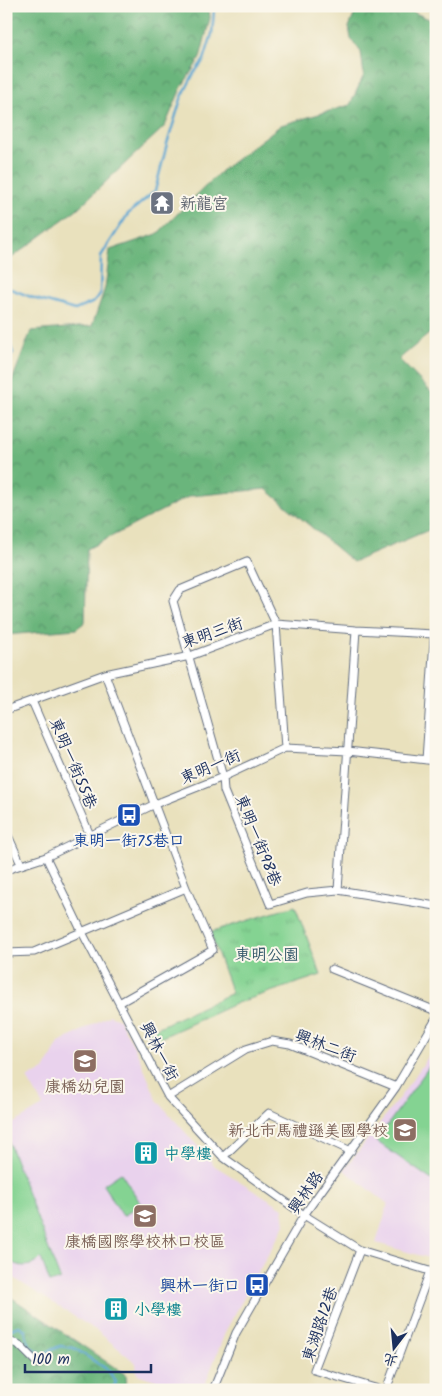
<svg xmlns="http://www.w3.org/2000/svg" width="442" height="1396" font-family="Kalam,'LXGW WenKai TC',sans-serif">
	<defs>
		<pattern id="forest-crowns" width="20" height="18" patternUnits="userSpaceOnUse" patternTransform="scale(1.25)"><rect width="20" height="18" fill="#6bb57c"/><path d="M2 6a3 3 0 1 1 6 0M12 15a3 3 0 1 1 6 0" fill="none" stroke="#579469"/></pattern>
		<pattern id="park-tufts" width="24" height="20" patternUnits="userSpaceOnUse" patternTransform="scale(1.25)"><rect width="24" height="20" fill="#84d392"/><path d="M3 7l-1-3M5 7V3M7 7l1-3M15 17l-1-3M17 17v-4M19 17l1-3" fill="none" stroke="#71b580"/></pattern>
	</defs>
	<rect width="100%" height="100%" fill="#fbf7ec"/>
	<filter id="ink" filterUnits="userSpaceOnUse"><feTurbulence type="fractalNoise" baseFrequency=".02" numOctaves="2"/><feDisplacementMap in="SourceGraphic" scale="10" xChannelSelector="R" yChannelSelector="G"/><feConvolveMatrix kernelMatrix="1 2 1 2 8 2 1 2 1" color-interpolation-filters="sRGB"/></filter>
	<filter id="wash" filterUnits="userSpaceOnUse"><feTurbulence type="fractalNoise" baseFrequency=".0096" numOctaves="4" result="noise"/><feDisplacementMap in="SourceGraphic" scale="20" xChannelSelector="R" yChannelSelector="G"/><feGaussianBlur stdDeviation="1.12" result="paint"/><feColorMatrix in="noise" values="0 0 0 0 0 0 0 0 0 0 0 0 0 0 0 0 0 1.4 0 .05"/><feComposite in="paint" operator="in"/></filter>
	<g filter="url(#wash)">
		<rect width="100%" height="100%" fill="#e9e1bd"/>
		<!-- built -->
		<path fill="#e9d2ed" d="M110,1015L119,1019L137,1052L157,1100L215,1166L283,1208L285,1224L226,1330L203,1390H185L137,1374L136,1363L97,1331L6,1273V1124H12L43,1106L27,1078L44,1070L59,1043Z
			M436,1046V1260L376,1243L388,1204L344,1170L405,1090Z"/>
		<!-- forest -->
		<path fill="url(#forest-crowns)" stroke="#43726d" d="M6,6H211L209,9L210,18L200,58L181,88L165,126L77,209L6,262Z
			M358,6H407L415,13L436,22V328L399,359L436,397V527L353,562L266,489L190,496L87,549L85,622L76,629L6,635V387L10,386L31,331L92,326L105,288L110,250L157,234L221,171L281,125L350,105L364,75L361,52L351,39L349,27Z
			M6,1294L126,1375L127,1390H6Z"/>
		<!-- park -->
		<path fill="url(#park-tufts)" stroke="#508178" d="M295,906L321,975L237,1003L151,1042L146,1033L232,993L210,932Z"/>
		<!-- pitch -->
		<path fill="#84d392" stroke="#508178" d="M436,1057V1183L376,1141Z
			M6,1135L60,1279L50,1283L41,1258C32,1269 16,1268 6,1258Z
			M121,1173L141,1204L123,1216L103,1185Z"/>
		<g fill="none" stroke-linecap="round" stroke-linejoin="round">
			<!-- stream -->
			<path stroke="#58a4d1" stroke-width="2.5" d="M6,287L36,299L75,310L94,302L100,294L101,256L128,214L155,191L167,144L181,99L194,73L204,60L212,34L214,10L217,6
				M6,334L13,353L6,364
				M6,1331L19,1326L25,1330L29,1346L43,1354L60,1346L74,1348L108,1370L116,1382L112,1390"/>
		</g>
	</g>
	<g filter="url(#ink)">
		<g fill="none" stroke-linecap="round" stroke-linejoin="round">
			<defs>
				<path id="street" d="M105,674L186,888L213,950L119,1003
					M32,701L90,835
					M6,710L105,674L190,656L276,624L356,630L434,634
					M285,748L276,624L247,562L180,590L173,601L223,777L224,791L270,904L307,893L338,890L436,906
					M426,760L436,609
					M6,831L21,864
					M46,857L82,932L168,1097L223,1157L304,1215L360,1250L436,1273
					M6,870L46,857L155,804L223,777L285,748L348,751L436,761
					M338,890L356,630
					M6,953L34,952L186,888
					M332,969L436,1011
					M168,1097L246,1049L272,1041L290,1044L396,1087
					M223,1157L269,1113L351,1151
					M360,1250L314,1370L382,1390
					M6,1341L18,1344L38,1364
					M213,1390L236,1333L304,1215L396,1087L436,1019
					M386,1390L430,1271"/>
				<path id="secondary" d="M431,6L436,9"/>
			</defs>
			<!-- street casing -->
			<use href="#street" stroke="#636d7f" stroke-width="9"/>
			<!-- secondary casing -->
			<use href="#secondary" stroke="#636d7f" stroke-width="12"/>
			<!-- street -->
			<use href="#street" stroke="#fff" stroke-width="7"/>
			<!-- secondary -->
			<use href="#secondary" stroke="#fbe5cf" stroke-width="10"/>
		</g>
	</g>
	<!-- icons -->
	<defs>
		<symbol id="temple-square" viewBox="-11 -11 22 22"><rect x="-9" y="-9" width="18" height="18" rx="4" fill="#6b7280" stroke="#fbf7ec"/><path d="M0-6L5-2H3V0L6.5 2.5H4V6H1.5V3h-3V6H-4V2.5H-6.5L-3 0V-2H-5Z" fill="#fff"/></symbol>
		<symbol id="bus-square" viewBox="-11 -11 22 22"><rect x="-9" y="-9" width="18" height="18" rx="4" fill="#1a4fb4" stroke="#fbf7ec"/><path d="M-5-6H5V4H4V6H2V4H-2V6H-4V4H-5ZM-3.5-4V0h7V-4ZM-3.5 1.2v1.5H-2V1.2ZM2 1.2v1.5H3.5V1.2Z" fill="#fff"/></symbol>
		<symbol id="school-square" viewBox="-11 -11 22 22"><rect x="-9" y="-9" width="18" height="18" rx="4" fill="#8d6e63" stroke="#fbf7ec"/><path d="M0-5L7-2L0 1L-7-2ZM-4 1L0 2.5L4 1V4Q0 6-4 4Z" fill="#fff"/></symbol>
		<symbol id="building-square" viewBox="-11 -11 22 22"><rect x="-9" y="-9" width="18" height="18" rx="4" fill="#0f9aa8" stroke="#fbf7ec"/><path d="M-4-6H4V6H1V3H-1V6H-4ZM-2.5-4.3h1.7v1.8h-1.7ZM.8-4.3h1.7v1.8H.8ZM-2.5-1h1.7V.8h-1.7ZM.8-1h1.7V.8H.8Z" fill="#fff"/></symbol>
	</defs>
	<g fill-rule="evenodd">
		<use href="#temple-square" x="148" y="189" width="28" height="28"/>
		<use href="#bus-square" x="115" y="801" width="28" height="28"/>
		<use href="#school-square" x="71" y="1047" width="28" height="28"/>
		<use href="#school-square" x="391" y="1116" width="28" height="28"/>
		<use href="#building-square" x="132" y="1139" width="28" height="28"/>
		<use href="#school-square" x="131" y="1202" width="28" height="28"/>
		<use href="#bus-square" x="243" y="1271" width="28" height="28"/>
		<use href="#building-square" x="102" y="1295" width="28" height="28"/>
	</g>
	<g text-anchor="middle" stroke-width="4" stroke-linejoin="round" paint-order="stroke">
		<!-- worship labels -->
		<g font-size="16" fill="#5b616d" stroke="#fbf7ec" text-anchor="start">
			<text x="180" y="209">新龍宮</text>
		</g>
		<!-- street labels -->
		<g font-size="16" fill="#1b2f5e" stroke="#fbf7ec">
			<text transform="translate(212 632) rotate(-19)" y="6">東明三街</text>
			<text transform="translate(74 763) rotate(67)" y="6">東明一街55巷</text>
			<text transform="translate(210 766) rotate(-23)" y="6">東明一街</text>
			<text transform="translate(259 840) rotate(68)" y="6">東明一街98巷</text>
			<text transform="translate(326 1045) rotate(21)" y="6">興林二街</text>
			<text transform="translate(160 1051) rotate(63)" y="6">興林一街</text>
			<text transform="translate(305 1192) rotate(-55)" y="6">興林路</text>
			<text transform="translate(319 1324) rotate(-71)" y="6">東湖路12巷</text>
		</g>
		<!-- transit labels -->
		<g font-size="16" fill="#164399" stroke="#fbf7ec">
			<text x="129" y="846">東明一街75巷口</text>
			<text x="240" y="1291" text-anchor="end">興林一街口</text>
		</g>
		<!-- park labels -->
		<g font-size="16" fill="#35586b" stroke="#fbf7ec">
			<text x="267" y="960">東明公園</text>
		</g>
		<!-- education labels -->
		<g font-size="16" fill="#785e54" stroke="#fbf7ec">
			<text x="85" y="1092">康橋幼兒園</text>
			<text x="388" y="1136" text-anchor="end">新北市馬禮遜美國學校</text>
			<text x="145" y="1247">康橋國際學校林口校區</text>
		</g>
		<!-- culture labels -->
		<g font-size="16" fill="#0d838f" stroke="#fbf7ec" text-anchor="start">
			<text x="164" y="1159">中學樓</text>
			<text x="134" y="1315">小學樓</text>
		</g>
	</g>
	<!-- margin -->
	<rect width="442" height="1396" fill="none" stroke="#fbf7ec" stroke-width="25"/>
	<!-- north arrow -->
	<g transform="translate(394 1348) rotate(196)" stroke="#fbf7ec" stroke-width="4" paint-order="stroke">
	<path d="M0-4L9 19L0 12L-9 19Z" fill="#1b2f5e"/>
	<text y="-8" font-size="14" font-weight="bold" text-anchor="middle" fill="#1b2f5e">北</text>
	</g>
	<!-- scale -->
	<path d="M25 1364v8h126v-8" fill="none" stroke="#1b2f5e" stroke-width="2.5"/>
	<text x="32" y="1364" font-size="15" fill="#1b2f5e" stroke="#fbf7ec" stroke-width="4" paint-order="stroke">100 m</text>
</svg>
